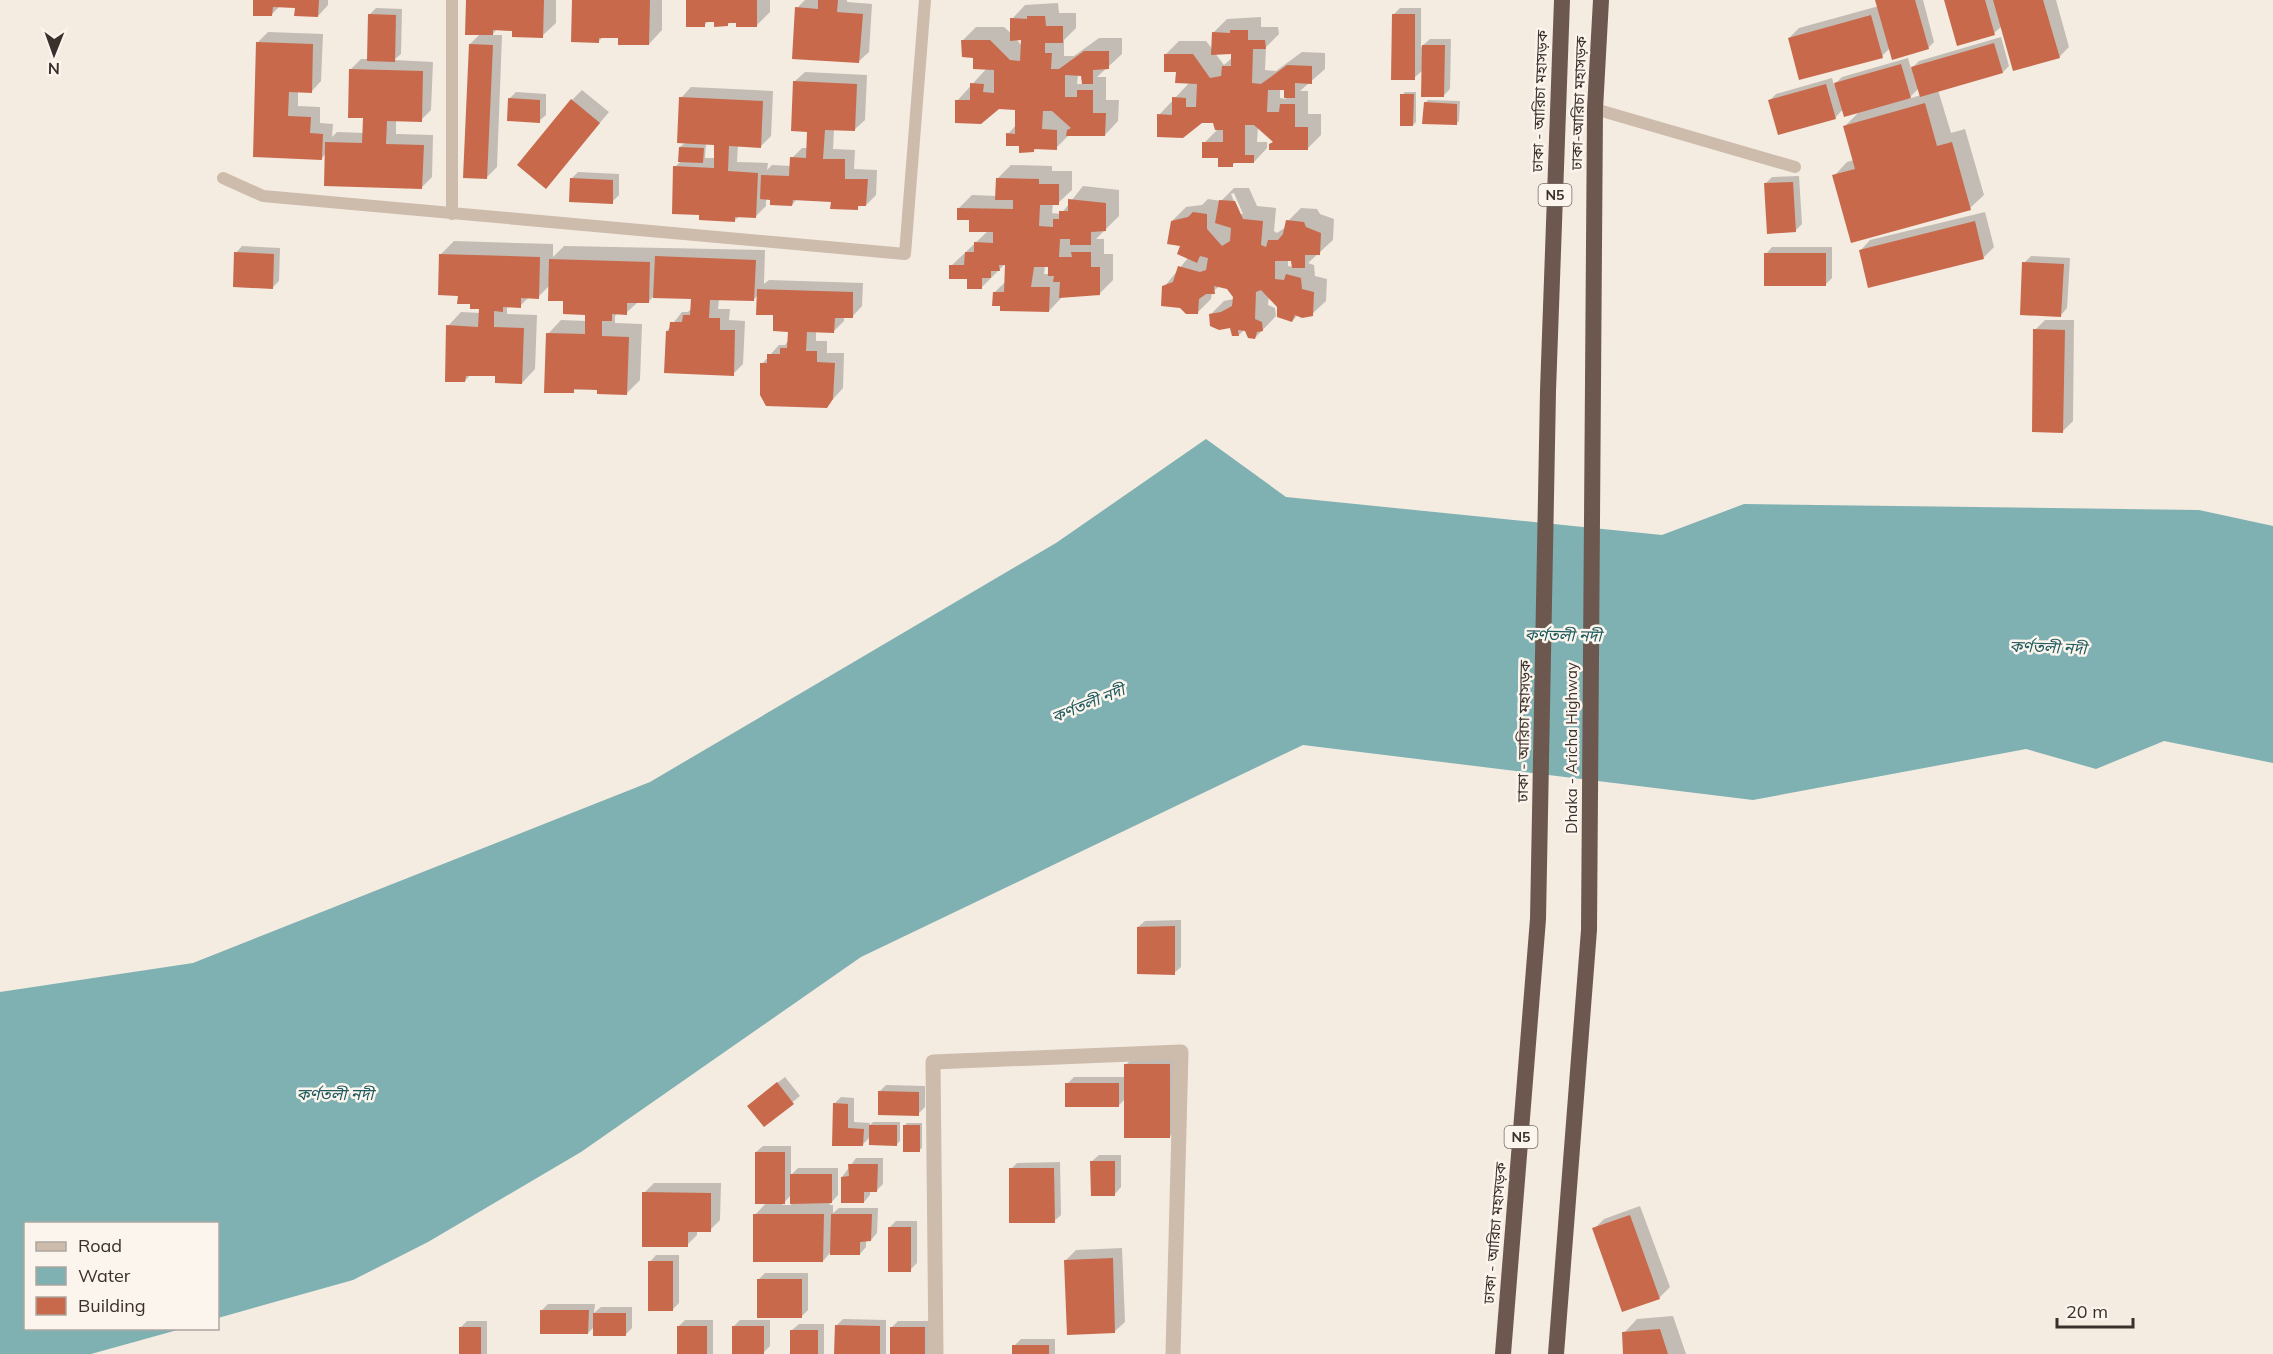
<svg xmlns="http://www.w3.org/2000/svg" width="2273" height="1354" font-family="Mulish,'Noto Sans Bengali',sans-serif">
	<rect width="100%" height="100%" fill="#f4ebe1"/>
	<!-- water -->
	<path fill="#7fb0b2" d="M1206,439L1286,497L1662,535L1744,504L2199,510L2273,526V763L2164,741L2096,769L2026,749L1753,800L1303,745L861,957L581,1152L428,1242L353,1280L218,1318V1224H26V1328L181,1329L91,1354H0V992L193,963L650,782L1056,543Z"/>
	<!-- shadow -->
	<path fill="#0003" fill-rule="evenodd" d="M255,0H328V5L318,16L296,6H280L272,14Z
		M467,0H556V23L542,36L514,29H497L492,35H502L497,167L486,178L470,44L481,33Z
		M573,0H662V30L649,44L620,37H603L599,41Z
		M688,0H770V12L756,26L737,21H731L727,25L709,21L704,25Z
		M805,0H847V2L872,4L869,52L858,62L797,8Z
		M1877,0H1923L1934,42L1928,48H1890L1882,56L1789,38L1799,28L1879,6Z
		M1945,0H2056L2069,47L2059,57L2002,26L1994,33Z
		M1058,3L1059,13H1076V28L1064,40V56H1074L1099,38H1122V54L1097,77H1106V100H1119L1118,121L1105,135L1070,134L1056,148H1037L1033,151L1008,134L1016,125L1017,108L957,101L987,68L963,40L976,27H1004L1012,34V19L1025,5ZM1023,38L1022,46L1016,39ZM1078,75H1083V84H1077Z
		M376,8L402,9L401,54L394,60L433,62L431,110L421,120L396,119V134L433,135L432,177L421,188L326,153L322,158L254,156L258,42L268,32L323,34L321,81L311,92L298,91V106L320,107V123L333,124L332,137L337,132L364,133L365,117L351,69L361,59H369L370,14Z
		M1400,8H1421V47L1430,39H1451L1450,89L1444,95L1423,70L1414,78L1393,15Z
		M1261,17V27H1278L1279,34L1266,47L1265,70L1276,71L1302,52L1325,53V69L1300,91H1308V114H1321V135L1307,149L1274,141L1258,127L1257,142H1267V148L1254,162H1236L1232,165L1204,143L1217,130L1214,122L1159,115L1190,82L1165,55L1179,41H1206L1213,50V33L1227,19ZM1233,52V57L1224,65L1215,53ZM1280,89H1285L1286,99L1280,98Z
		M2001,37L2009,66L2003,72L1938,90L1951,133L1965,129L1984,195L1970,208L1834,176L1847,162L1854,160L1845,126L1860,111L1843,109L1835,118L1770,100L1776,94L1832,78L1834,85L1842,77L1908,58L1911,69L1919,61ZM1919,88L1921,95L1908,99Z
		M805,72L867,75L865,120L854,130L834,129L833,149L855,150L854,169L877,170L876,195L866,205L861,204L857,208L832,201L797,199L792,205L766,198V206L756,216H740L735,220L701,214L675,167L680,162V147L686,142L681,98L691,87L773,91L771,136L761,146L738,145L737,162L768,163L767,170L772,165L791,166L792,158L802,148H808L809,130L794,82ZM706,143H716L715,158H705Z
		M582,90L609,112L546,187L572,100Z
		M516,92L546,94V115L539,121L509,99Z
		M1405,92H1416V122L1413,125L1402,95Z
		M1428,100L1460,101L1459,121L1456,124L1425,103Z
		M1011,165L1052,166V171H1072V190L1058,203H1053L1052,213L1061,214L1083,186L1119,190V216L1096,239H1104V254H1113V280L1099,294L1063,296L1049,311L1001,304L994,293L1006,281V263L981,288L951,266L989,230L958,209L972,195L997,196V179ZM1045,265H1050V274H1044Z
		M578,172L619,174V195L612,202L571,179Z
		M1799,176L1802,224L1795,231L1765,184L1772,177Z
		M1234,188H1249L1257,206L1276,208L1274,231L1277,233L1286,227L1288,221L1301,208L1317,209L1320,214L1334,219L1333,240L1308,263L1314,265L1315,276L1327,279L1326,301L1312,314L1298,315L1292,321L1269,295L1268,305L1275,308L1276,316L1255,338L1246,328L1239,335L1231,326L1211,314L1224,301L1234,299L1228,287L1220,286L1212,292L1211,299L1198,312L1164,287L1188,258L1172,221L1186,207L1202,205L1208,199L1221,201ZM1234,193L1243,214H1239L1231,194ZM1288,260H1293L1294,267L1288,266Z
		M1985,212L1994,247L1984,257L1860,251L1870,240Z
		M454,241L553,244V257L564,246L765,250L764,284L769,280L863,283L862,306L852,317L844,316V321L834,331H816V341H827V353H844L843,388L826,407L762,364L779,345H785L789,340L790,330L758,295L754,299H719L718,309H730L729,320L745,321L743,364L733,374L667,331L682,312H688L692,308V298L653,297L648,302H638L626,313H618L615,316V323L642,324L640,380L627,393L598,389L546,391L548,334L561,320L586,321L587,314L549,286L538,297H529L520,306H507V314L537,315L535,369L522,383L497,375L471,374L465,381L448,326L461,312L480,313V308L459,295L440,255Z
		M242,246L280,248L279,281L273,287L236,253Z
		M1772,247H1832V278L1826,284L1766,254Z
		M2031,256L2070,258L2067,308L2061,315L2024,263Z
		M2045,320H2074L2073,421L2063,431L2035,330Z
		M1181,920V967L1174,973L1138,927L1145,921Z
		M1136,1054H1180V1126L1170,1136L1126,1098L1119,1105L1067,1084L1074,1077H1126V1065Z
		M785,1077L800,1096L764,1125L756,1099Z
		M886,1085L925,1086V1107L918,1114L879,1092Z
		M841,1097L854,1098V1122L870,1123L869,1126L873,1122H900V1141L897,1144L870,1137L863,1144H834V1104Z
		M907,1123H922V1148L919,1150L904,1126Z
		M763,1146H791V1175L798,1168H838V1195L829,1205H833V1213L839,1208H878L877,1233L871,1240H866V1247L860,1254L830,1253L823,1261L755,1215L767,1202L756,1152ZM791,1195V1205H782Z
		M1099,1155H1121V1187L1115,1194L1092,1161Z
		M856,1158H883V1184L877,1190H870V1195L864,1202L842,1177Z
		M1060,1162L1061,1215L1054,1221L1011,1169L1017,1163Z
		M654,1183H721L720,1220L710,1230H697V1235L687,1245L644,1193Z
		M1640,1206L1670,1287L1660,1297L1623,1310L1594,1229L1604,1219Z
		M896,1221H917V1263L910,1270L890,1227Z
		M1122,1248L1125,1322L1114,1332L1066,1260L1076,1250Z
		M656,1255H679V1303L672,1310L650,1262Z
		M765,1273H808V1310L801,1317L759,1279Z
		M548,1304H595L594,1313L601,1307H632V1328L625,1335L595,1326L588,1333L542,1310Z
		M1673,1316L1686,1354H1624V1333L1637,1319Z
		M843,1319L886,1320V1354H836V1326Z
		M685,1320H713V1354H678L679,1326Z
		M740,1320H770V1346L763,1353L733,1327Z
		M467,1321H487V1354H460V1328Z
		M898,1321H931V1354H891V1328Z
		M799,1324H824V1354H792V1330Z
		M1021,1339H1055V1354H1014V1346Z"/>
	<!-- building -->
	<path fill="#c8694b" d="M253,0H319L318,17L294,16L295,8L273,7L272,16H253Z
		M466,0H544L543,38L512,37V31L493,30V35H465Z
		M572,0H650L649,45H618V38H599V43L571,42Z
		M686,0H757V27H736V23H728V26L714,27V22H705V27H686Z
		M818,0H838L837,12L863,14L859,63L792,59L795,7L818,9Z
		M1875,0H1915L1929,49L1892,60Z
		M1944,0H1985L1995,35L1957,46Z
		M1993,0H2043L2060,58L2013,71Z
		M368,14L396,15L395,62L367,61Z
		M1392,14H1415V80H1391Z
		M1871,15L1883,58L1799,80L1788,38Z
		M1027,16H1045L1046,26H1063V43H1045V53H1052L1051,69H1059L1084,51H1109V69L1093,70V84H1082L1081,76L1065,75V97H1077V90H1093V113H1106L1105,136H1066L1067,130L1071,128L1052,111H1043L1042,129L1057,130V150L1034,149V152L1019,153V146H1006V133L1015,134V110L999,109L981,124L955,123V100H970V83L984,84L983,92L994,93V70L973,69V58L962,57L961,40H990L1010,60L1020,61L1021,40L1010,41V18L1027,19Z
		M1230,30H1248V40H1265L1266,49H1253L1252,83L1261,84L1287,65L1312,66V84L1295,83V98H1284V90H1268L1267,112H1279L1280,104H1295V127H1308V150H1269V144L1273,142L1254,125H1245V155H1254V163H1233V167H1218V158H1202V142H1223V130H1215L1213,123H1202L1183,138L1157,137V114L1172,115V97L1186,98V107H1196L1197,84L1175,83L1176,72H1164V54H1193L1210,78L1221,76L1222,66H1231V54L1211,55L1212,32L1230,33Z
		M256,42L313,44L312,93L289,92L288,116L311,117L310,133L323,134L322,160L253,157Z
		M1994,43L2003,73L1920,97L1911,67Z
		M469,44L493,45L487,179L463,178Z
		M1422,45H1445L1444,97H1421Z
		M1901,64L1911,98L1844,117L1834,83Z
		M349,69L423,71L422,122L387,121L386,144L424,145L422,189L324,186L325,142L362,143L363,118H348Z
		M793,81L857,84L855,131L825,130L823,159H845V179H868L866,206H858V210L830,209L831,202L793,200L792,206L770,205V200L760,199L761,175L789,176L790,157L806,158L807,132L791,131Z
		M1826,84L1836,119L1778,135L1768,100Z
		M1400,94H1414L1413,126H1400Z
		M679,97L763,101L761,148L729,146L728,171L758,173L756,218L735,217V222L699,220V215L672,214L673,166L714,168V145L677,143Z
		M508,98L540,100V123L507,121Z
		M571,99L600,123L546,189L517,165Z
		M1424,102L1457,104V125L1422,124Z
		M1925,103L1937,146L1952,142L1971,210L1851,243L1832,175L1855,169L1843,126Z
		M679,147L704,148L703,163L678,162Z
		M570,178L613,180V204L569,202Z
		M996,178L1039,179V184H1059V205H1040L1039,226L1053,227V219H1059V211H1068V199L1106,203V231L1091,232V245H1070V239H1060L1059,257H1072L1071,252H1091V267H1100V295L1059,298L1060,282H1053L1054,276H1048V267H1034L1031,287H1050L1049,312L1000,311V306H992L993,292H1004L1005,265H999L1000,271H991V278H982V289H967V279H949V265H964L965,252H974V242L993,243V232H969V220H957V208L1013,209V200H995Z
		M1793,182L1796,232L1767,234L1764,183Z
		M1219,200L1235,201L1243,219L1263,221L1261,245L1266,247L1268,240H1278L1283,234L1286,220L1304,222L1306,227L1321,233L1320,255H1305V268H1292L1291,261H1275V279L1284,280L1286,274L1301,278L1302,289L1314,292L1313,316L1302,318L1295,315L1292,322L1277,317V307L1261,290L1256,292L1255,319L1262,322L1263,331L1257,332L1255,339L1248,338L1245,331L1238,330L1239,336H1232L1230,328L1219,330L1210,326L1209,314L1221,312L1232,306L1233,297L1227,289L1214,286L1215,294H1206L1199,299L1198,314H1186L1180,308L1161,306L1162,286L1173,282L1178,266L1200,272L1206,270L1208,258L1200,256L1197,263L1177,254L1180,246L1167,244L1171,221L1188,217L1193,212L1207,214V229L1222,246L1230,241L1231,228L1215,223Z
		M1975,221L1984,259L1868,288L1859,250Z
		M234,252L274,254L273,289L233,287Z
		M1764,253H1826V286H1764Z
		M439,254L540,257L539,299L521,298V308L503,307V312L494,311V327L524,328L522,384L495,383V376H466L465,382H445L446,325L478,327L479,309H470V304H457L458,296L438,295Z
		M655,256L756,260L754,301L710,300L709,318H720V330H735L734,376L664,373L666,331H669L670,322H682L683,315H690L691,299L653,298Z
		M549,259L650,262L649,303H627V315L612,314V321H602V336L629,337L627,395L597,394V390L574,389V393H544L546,333L585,334V315L563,314V301H548Z
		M2022,262L2064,264L2061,317L2020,315Z
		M757,289L853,292V318H835L834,333L807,332L806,351H817V362L835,363L833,399L827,408L766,406L760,395V363H767V354H780V348H787L788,332L773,331V315H756Z
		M2033,329L2065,330L2063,433L2032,432Z
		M1175,926V975L1137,974V927Z
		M1124,1064H1170V1138H1124Z
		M777,1082L794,1104L764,1127L747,1106Z
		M1065,1083H1119V1107H1065Z
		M878,1091L919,1092V1116L878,1115Z
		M833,1103L848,1104V1128L864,1129L863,1146H832Z
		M869,1125H897V1146L869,1145Z
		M903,1125H920V1152H903Z
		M755,1152H785V1204H755Z
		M1090,1161H1115V1196H1091Z
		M848,1164H878L877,1192H864V1203H841V1177L849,1176Z
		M1009,1168H1054L1055,1223H1009Z
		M790,1174H832V1203L790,1204Z
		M642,1192L711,1193V1232H688V1247H642Z
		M753,1214H824L823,1262H753Z
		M831,1214H872L871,1241L860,1242V1255H830Z
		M1630,1215L1660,1299L1622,1312L1592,1228Z
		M888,1227H911V1272H888Z
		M1113,1258L1115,1333L1067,1335L1064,1260Z
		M648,1261H673V1311H648Z
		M757,1279H802V1318H757Z
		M540,1310H589L588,1334H540Z
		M593,1313H626V1336H593Z
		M835,1325L880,1326V1354H834Z
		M677,1326H707V1354H677Z
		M732,1326H764V1354H732Z
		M459,1327H481V1354H459Z
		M890,1327H925V1354H890Z
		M1660,1329L1668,1354H1623L1622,1332Z
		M790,1330H818V1354H790Z
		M1012,1345H1049V1354H1012Z"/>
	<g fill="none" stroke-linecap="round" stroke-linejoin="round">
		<!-- service -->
		<path stroke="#cdbbac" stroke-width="12" d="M1595,109L1795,167
			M223,178L263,196L905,254L925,0
			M452,214V0"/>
		<!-- minor -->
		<path stroke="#cdbbac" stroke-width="15" d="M936,1354L933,1062L1181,1052L1173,1354"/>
		<!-- trunk -->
		<path stroke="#6c584f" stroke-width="16" d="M1503,1354L1538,919L1548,391L1562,0
			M1556,1354L1589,930L1595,109L1601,0"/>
	</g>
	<g text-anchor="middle" stroke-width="5" stroke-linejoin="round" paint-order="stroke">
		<!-- shield labels -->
		<g fill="#fbf5ee" stroke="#756b66" stroke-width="1.5">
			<rect x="1538.5" y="184" width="33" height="22" rx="4.5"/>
			<rect x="1504.5" y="1126" width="33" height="22" rx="4.5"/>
		</g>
		<g font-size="14" font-weight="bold" fill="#3b302b">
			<text x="1555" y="200">N5</text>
			<text x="1521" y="1142">N5</text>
		</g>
		<!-- street labels -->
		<g font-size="15" fill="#3b302b" stroke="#fbf5ee">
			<text transform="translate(1540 101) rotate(-88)" y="5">ঢাকা - আরিচা মহাসড়ক</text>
			<text transform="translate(1579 103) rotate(-88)" y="5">ঢাকা-আরিচা মহাসড়ক</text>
			<text transform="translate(1524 731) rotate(-89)" y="5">ঢাকা - আরিচা মহাসড়ক</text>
			<text transform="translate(1572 748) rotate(-90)" y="5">Dhaka - Aricha Highway</text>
			<text transform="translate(1495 1233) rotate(-85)" y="5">ঢাকা - আরিচা মহাসড়ক</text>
		</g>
		<!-- water labels -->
		<g font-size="16" font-style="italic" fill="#1f5a5e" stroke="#fbf5ee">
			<text transform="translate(1563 635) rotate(1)" y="6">কর্ণতলী নদী</text>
			<text transform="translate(2048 647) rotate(2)" y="6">কর্ণতলী নদী</text>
			<text transform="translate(1088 703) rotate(-22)" y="6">কর্ণতলী নদী</text>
			<text x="335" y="1100">কর্ণতলী নদী</text>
		</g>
	</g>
	<!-- legend -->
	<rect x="24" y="1222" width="195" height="108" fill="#fbf5ee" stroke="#aea6a0" stroke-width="1.5"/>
	<rect x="36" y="1242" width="30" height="9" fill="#cdbbac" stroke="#aea6a0" stroke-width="1.5"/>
	<text x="78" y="1252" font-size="18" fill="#3b302b">Road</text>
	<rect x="36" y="1267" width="30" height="18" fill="#7fb0b2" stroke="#aea6a0" stroke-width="1.5"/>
	<text x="78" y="1282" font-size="18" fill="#3b302b">Water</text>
	<rect x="36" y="1297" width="30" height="18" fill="#c8694b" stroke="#aea6a0" stroke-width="1.5"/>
	<text x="78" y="1312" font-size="18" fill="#3b302b">Building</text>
	<!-- north arrow -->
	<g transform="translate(54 54) rotate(181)" stroke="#fbf5ee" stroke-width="4.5" paint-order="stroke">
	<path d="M0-4.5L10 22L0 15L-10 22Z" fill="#3b302b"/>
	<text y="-9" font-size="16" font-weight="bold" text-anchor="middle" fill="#3b302b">N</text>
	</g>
	<!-- scale -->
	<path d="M2057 1318v9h76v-9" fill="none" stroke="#3b302b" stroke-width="3"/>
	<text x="2066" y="1318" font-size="18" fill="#3b302b" stroke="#fbf5ee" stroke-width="4.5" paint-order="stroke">20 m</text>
</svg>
